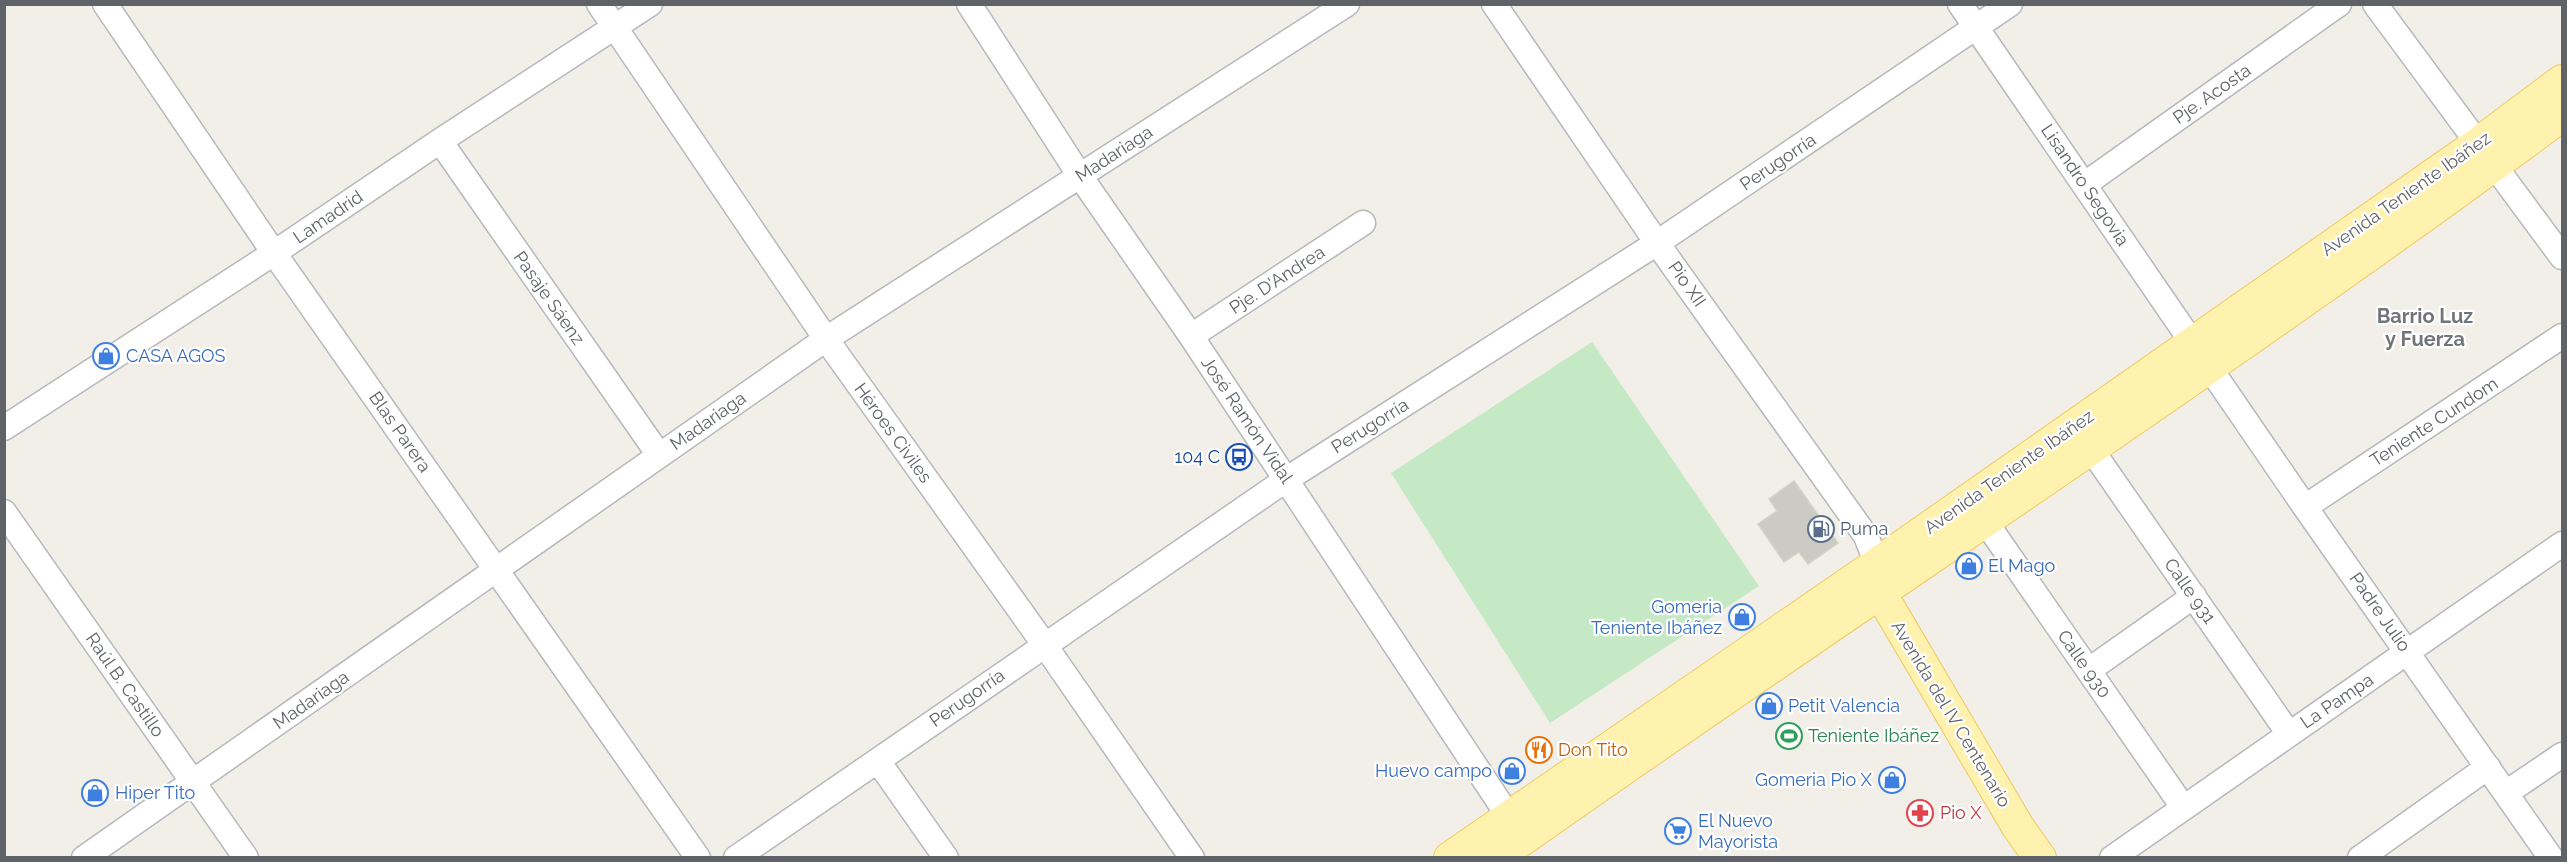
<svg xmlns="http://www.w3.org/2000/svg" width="2567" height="862" font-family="Raleway,sans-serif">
	<rect width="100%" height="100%" fill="#f1efe8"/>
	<!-- green -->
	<path fill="#c5e8c5" d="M1592,342L1759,586L1550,723L1391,473Z"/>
	<!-- building -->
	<path fill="#cccac5" stroke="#d6d1c6" stroke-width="1.5" d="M1794,481L1838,543L1808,564L1799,552L1784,562L1758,524L1777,511L1769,499Z"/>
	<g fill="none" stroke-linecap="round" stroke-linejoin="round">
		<defs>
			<path id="minor" d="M105,4L274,253L698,858
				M599,4L826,339L1044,644L1192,858
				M969,4L1080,176L1191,336L1519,832
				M1494,4L1657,243L1866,536L1877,564
				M1960,4L2305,507L2551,858
				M2375,4L2562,257
				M440,141L659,455
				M2085,184L2339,4
				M1191,336L1363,223
				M4,428L274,253L440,141L650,4
				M2091,449L2289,734
				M2305,507L2562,336
				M4,512L246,858
				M1985,521L2183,807
				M2089,670L2194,596
				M878,761L946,858
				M2506,793L2562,755
				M84,858L826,339L1347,4
				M736,858L1287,479L1657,243L2010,4
				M2112,858L2562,544
				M2360,858L2488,767"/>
			<path id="major" d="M1878,571L1879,591L2018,827L2040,858
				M1450,858L1877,564L2479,143L2562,81
				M1496,858C1849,608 2214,373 2562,115"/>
		</defs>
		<!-- minor casing -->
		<use href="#minor" stroke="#b5b8bc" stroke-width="27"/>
		<!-- major casing -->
		<use href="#major" stroke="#f2c960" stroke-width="34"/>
		<!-- minor -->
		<use href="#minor" stroke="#fff" stroke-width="24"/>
		<!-- major -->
		<use href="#major" stroke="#fff2af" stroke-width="32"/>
	</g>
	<!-- icons -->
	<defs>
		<symbol id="shop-ring" viewBox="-11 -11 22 22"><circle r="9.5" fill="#fff" stroke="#3f7fe0" stroke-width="1.5"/><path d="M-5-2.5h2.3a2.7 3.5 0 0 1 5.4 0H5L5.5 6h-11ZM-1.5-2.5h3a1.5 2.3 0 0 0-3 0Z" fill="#3f7fe0"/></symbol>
		<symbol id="bus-ring" viewBox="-11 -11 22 22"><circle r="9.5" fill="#fff" stroke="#1a4fb4" stroke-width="1.5"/><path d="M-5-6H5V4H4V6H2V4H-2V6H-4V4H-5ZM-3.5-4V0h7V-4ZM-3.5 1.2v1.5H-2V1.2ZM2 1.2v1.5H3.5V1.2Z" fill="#1a4fb4"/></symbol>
		<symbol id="fuel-ring" viewBox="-11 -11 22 22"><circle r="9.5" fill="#fff" stroke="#5c6f8a" stroke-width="1.5"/><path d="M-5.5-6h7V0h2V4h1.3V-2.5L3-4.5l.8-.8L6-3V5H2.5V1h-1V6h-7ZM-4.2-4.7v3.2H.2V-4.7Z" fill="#5c6f8a"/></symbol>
		<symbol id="stadium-ring" viewBox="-11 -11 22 22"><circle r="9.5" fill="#fff" stroke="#2e9e5b" stroke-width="1.5"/><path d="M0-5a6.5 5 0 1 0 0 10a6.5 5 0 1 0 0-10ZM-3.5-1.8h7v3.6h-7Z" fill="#2e9e5b"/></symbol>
		<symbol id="restaurant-ring" viewBox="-11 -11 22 22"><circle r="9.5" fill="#fff" stroke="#e8710a" stroke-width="1.5"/><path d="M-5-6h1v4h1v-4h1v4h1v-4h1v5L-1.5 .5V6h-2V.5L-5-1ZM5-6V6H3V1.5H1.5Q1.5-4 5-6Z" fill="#e8710a"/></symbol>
		<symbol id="pharmacy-ring" viewBox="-11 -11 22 22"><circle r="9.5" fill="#fff" stroke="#e0444e" stroke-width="1.5"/><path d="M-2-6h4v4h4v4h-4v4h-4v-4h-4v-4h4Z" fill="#e0444e"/></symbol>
		<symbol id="supermarket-ring" viewBox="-11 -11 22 22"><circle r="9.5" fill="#fff" stroke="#3f7fe0" stroke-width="1.5"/><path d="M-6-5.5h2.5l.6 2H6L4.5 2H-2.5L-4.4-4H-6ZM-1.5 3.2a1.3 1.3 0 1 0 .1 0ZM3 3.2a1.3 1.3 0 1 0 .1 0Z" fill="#3f7fe0"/></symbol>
	</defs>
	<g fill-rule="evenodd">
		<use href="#shop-ring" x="91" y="341" width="30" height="30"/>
		<use href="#bus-ring" x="1224" y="442" width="30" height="30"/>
		<use href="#fuel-ring" x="1806" y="514" width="30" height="30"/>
		<use href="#shop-ring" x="1954" y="551" width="30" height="30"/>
		<use href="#shop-ring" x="1727" y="602" width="30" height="30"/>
		<use href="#shop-ring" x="1754" y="691" width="30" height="30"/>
		<use href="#stadium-ring" x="1774" y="721" width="30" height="30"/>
		<use href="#restaurant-ring" x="1524" y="735" width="30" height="30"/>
		<use href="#shop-ring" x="1497" y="756" width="30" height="30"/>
		<use href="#shop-ring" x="1877" y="765" width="30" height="30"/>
		<use href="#shop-ring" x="80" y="778" width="30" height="30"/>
		<use href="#pharmacy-ring" x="1905" y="798" width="30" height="30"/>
		<use href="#supermarket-ring" x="1663" y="816" width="30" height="30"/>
	</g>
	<g text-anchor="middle" stroke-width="4.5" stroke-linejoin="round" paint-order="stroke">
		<!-- street labels -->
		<g font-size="18" fill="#5f6368" stroke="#fff">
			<text transform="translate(2212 94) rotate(-35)" y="6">Pje. Acosta</text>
			<text transform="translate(1114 154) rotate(-33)" y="6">Madariaga</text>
			<text transform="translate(1778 162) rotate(-34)" y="6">Perugorría</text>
			<text transform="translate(2085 185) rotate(56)" y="6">Lisandro Segovia</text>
			<text transform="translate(2406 194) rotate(-35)" y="6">Avenida Teniente Ibáñez</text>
			<text transform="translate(328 217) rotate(-34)" y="6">Lamadrid</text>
			<text transform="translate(1277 280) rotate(-33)" y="6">Pje. D'Andrea</text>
			<text transform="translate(1687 284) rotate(55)" y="6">Pio XII</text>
			<text transform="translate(549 298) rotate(55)" y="6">Pasaje Sáenz</text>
			<text transform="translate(1247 420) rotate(56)" y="6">José Ramón Vidal</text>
			<text transform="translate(708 421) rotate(-35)" y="6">Madariaga</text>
			<text transform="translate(2434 422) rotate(-33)" y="6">Teniente Cundom</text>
			<text transform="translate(1370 426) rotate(-32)" y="6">Perugorría</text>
			<text transform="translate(400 432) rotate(55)" y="6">Blas Parera</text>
			<text transform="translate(893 433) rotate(54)" y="6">Héroes Civiles</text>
			<text transform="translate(2009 472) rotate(-35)" y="6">Avenida Teniente Ibáñez</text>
			<text transform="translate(2190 591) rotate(55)" y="6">Calle 931</text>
			<text transform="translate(2380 612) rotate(55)" y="6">Padre Julio</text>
			<text transform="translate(2084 664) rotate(55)" y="6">Calle 930</text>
			<text transform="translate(125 685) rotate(55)" y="6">Raúl B. Castillo</text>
			<text transform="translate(967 698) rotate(-35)" y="6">Perugorría</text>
			<text transform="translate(311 700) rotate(-35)" y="6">Madariaga</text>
			<text transform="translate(2337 701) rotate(-34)" y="6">La Pampa</text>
			<text transform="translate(1951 714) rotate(59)" y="6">Avenida del IV Centenario</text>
		</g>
		<!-- shop labels -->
		<g font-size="18" fill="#366cbe" stroke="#fff" text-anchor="start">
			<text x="126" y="362">CASA AGOS</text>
			<text x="1988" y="572">El Mago</text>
			<text x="1722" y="613" text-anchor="end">Gomeria<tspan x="1722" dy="21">Teniente Ibáñez</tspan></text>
			<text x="1788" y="712">Petit Valencia</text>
			<text x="1492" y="777" text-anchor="end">Huevo campo</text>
			<text x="1872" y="786" text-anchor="end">Gomeria Pio X</text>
			<text x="115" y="799">Hiper Tito</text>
			<text x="1698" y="827">El Nuevo<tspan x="1698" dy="21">Mayorista</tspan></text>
		</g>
		<!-- transit labels -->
		<g font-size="18" fill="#164399" stroke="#fff" text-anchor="end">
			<text x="1220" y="463">104 C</text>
		</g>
		<!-- service labels -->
		<g font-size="18" fill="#4e5e75" stroke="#fff" text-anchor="start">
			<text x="1840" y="535">Puma</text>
		</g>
		<!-- leisure labels -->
		<g font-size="18" fill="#27864d" stroke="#fff" text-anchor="start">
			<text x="1808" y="742">Teniente Ibáñez</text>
		</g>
		<!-- food labels -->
		<g font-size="18" fill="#c56008" stroke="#fff" text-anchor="start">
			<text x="1558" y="756">Don Tito</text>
		</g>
		<!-- health labels -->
		<g font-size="18" fill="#be3a42" stroke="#fff" text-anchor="start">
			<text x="1940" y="819">Pio X</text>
		</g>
		<!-- neighbourhood labels -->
		<g font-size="20" font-weight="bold" fill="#70757a" stroke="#fff">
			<text x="2425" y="323">Barrio Luz<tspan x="2425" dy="23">y Fuerza</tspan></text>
		</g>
	</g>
	<!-- border -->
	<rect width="2567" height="862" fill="none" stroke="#5f6368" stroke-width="12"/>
</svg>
